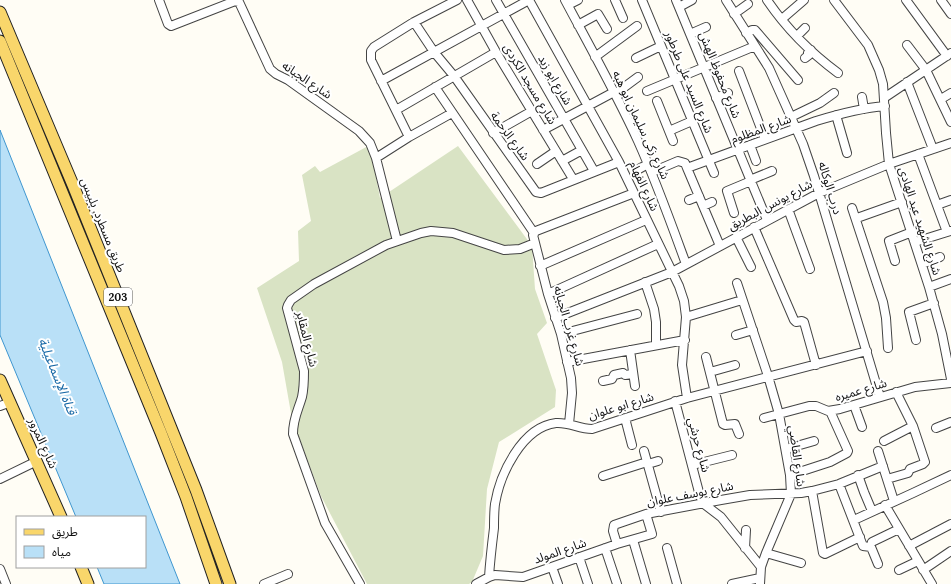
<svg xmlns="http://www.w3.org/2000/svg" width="951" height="584" viewBox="0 0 951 584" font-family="Lora,'Noto Sans Arabic',serif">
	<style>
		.cemetery { fill: #d9e3c4 }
		.water { fill: #b9e0f7; stroke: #3f96cf }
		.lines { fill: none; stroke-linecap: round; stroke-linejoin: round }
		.minor-casing { stroke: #444; stroke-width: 10 }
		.major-casing { stroke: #222; stroke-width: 13 }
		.minor { stroke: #fff; stroke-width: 8 }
		.major { stroke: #f9d66b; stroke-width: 11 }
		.labels { text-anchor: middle; stroke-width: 4; stroke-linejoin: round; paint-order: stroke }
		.shield { fill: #fff; stroke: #585858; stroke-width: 1 }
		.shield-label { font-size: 11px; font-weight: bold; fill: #111 }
		.street-label { font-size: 12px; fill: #111; stroke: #fff }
		.water-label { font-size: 13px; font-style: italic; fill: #1768a6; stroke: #fff }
	</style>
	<rect width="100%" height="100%" fill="#fffdf5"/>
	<path class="cemetery" d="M370,145l10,53 78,-52 74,100 3,43 12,34 -10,11 19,56 -1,17 -56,35 -12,47 -4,67 -11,26 -3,2h-102l-46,-88 -29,-77 -10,-57 -25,-74 42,-27 -1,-30 13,-10 -9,-46 13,-9 5,6z"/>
	<path class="water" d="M0,130l180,454h-76l-7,-17h48v-50h-69l-76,-182z"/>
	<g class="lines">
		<g class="minor-casing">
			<path id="minor" d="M159,0l9,24 3,2 64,-25 4,1 31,67 6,5 12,6 71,51 11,12 6,15 21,83
				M467,0l29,52 77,127
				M496,0l98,171
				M529,0l90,162 60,124 5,15 2,16 -4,48 5,33
				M565,0c25,47 51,93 73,141 18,40 33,82 48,123
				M615,0l8,18
				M642,0l72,173
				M676,0l91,220
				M726,0l43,68 34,76 11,32 66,221
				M767,0c19,28 44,53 71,73
				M834,0l34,45 11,25 4,14 3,49 3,31 40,123 13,47 9,45
				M906,0l41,56
				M941,0l10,14
				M568,5l10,-5
				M679,7l13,-7
				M734,14l14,-10
				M782,19l22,-19
				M414,22l20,30 20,24 82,116 5,1 78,-31
				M578,25l20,-11 9,15
				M746,33l6,-3h3l43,50
				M690,34l16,-7
				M797,36l8,-8
				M907,45l19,25 25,52
				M595,57l42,-31
				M636,58l25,-12
				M805,58l4,-3 -1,-2 3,-3
				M739,71l26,68
				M381,81l148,-81
				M907,82l26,67
				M435,87l99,146
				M647,91l108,-45
				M615,94l23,-17
				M862,97l2,12
				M716,98l12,-5
				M884,98l67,-45
				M941,99l10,-6
				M657,101l16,40
				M396,110l100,-58
				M836,115l11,38
				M791,117l29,-14 14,-10
				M543,130l71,-38
				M669,131l23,-10
				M493,133l39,-22
				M409,137l-38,-77v-9l3,-4 40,-25 43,-22
				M750,145l6,16
				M918,154l29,78
				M376,158l33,-21 43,-24
				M562,161l20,-11
				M537,164l19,-13
				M687,168l33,78
				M637,170l11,-6
				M652,172l26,-11 7,2 2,5 129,-47c23,-7 45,-13 69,-15
				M750,180l22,-9
				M689,200l10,-4
				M937,205l14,-5
				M703,206l9,-4
				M852,208l31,94 3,16 2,30
				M788,209l22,60
				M734,213l-7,-22 24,-10
				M857,218l45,-16
				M754,227l40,93 2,2 6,-1 2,1 12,43
				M736,237l15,30
				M915,242l35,-11
				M895,261l-6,-20 23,-9
				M922,264l18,-7
				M540,266l106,-46
				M645,282l9,27 2,13v23
				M737,283l31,93 11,38 11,61 1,19 -25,59 -5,14 -1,17
				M929,287l22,-8
				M548,294l110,-50
				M686,317l56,-17
				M555,318l117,-46 147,-79 70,-29 62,-21
				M561,334l76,-20
				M736,335l17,-5
				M916,340l-7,-28 25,-9
				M630,350l5,36
				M706,357l17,67 2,1 10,-1 4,10
				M567,362l118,-22
				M710,372l25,-7
				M603,381l9,-2 2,-4 9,-2 2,2 8,-1
				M675,401l25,95 4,8 17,13 40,50
				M854,405l8,22
				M0,406l11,-4
				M625,418l7,27
				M764,418l45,-12h7l12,5 12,-2 75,-22 36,-4
				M569,424l3,-31 -1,-15 -10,-44 -13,-40 -15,-59 3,-4 98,-38
				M936,428l15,-6
				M884,441l29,-15
				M786,449l28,-8
				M644,451l17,61
				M878,451l16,50
				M648,464l10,-3
				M692,465l40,-10
				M790,475l40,-13 17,-9 1,-2 -18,-40
				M858,475l6,17 8,19
				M603,476l44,-14
				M0,479l37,-18
				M887,479l21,-6 2,-4 13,-5 2,-2 -12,-36 -17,-34
				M839,484l24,62 8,1 7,17
				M812,491l11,62 2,1 35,-17
				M885,505l47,79
				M854,520l59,-27 38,-18
				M633,540l13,44
				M872,542l27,-13
				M617,544l-4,-13 1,-6 32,-11 75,-14 29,-5 51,-2 11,-2 27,-7 44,-18
				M909,546l42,-22
				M605,548l12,36
				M667,548l10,36
				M745,548l1,-18
				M766,553l35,10
				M579,557l9,27
				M552,567l6,17
				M0,569l6,15
				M899,570l19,-9
				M923,570l28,-19
				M489,577c1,-16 3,-33 5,-49 0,-8 0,-16 1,-24 5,-30 27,-77 61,-81 13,-1 23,6 36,6l95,-31 180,-47
				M264,584l24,-10
				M360,584l-35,-61 -32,-89c0,-16 5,-23 9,-37 2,-9 2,-18 2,-26l-17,-63 1,-3 3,-5 23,-16 72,-39 35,-12 10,-2 22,2 51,17 16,-1 15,-6
				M476,584l13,-7 6,-2 28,2 94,-33 35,-10 -6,-20
				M732,584l28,-6"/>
		</g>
		<g class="major-casing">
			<path id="major" d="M0,12l73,173 98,243 25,62 34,94
				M0,41l161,392 25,64 30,87
				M0,380l61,137
				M81,567l7,17"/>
		</g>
		<use href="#minor" class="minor"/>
		<use href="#major" class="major"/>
	</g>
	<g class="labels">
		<rect class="shield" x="104" y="288" width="28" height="18" rx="3"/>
		<g class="shield-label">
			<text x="118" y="301">203</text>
		</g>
		<g class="street-label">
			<text transform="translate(720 75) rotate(68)" y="4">شارع محفوظ الهش</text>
			<text transform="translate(307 80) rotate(34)" y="4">شارع الجبانه</text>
			<text transform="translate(555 80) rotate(60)" y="4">شارع ابو زيد</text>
			<text transform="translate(689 82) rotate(68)" y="4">شارع السيد على طرطور</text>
			<text transform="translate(530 84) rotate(59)" y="4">شارع مسجد الكردى</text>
			<text transform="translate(641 125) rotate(65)" y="4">شارع زكى سليمان ابو هبه</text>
			<text transform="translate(761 129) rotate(-20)" y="4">شارع المظلوم</text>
			<text transform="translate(510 136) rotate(54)" y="4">شارع الرحمة</text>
			<text transform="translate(644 186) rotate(65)" y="4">شارع الفهام</text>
			<text transform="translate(830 188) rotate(73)" y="4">درب الوكاله</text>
			<text transform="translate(770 205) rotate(-28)" y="4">شارع يونس البطريق</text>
			<text transform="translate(920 221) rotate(72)" y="4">شارع الشهيد عبد الهادى</text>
			<text transform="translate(103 225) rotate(68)" y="4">طريق مسطرد, بلبيس</text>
			<text transform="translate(569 326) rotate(74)" y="4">شارع غرب الجبانه</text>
			<text transform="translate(307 339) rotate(76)" y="4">شارع المقابر</text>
			<text transform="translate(861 390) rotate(-16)" y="4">شارع عميره</text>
			<text transform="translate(621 406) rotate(-17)" y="4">شارع ابو علوان</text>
			<text transform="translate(43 443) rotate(66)" y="4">شارع المرور</text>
			<text transform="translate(699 445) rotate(75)" y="4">شارع حرشي</text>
			<text transform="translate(797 456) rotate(82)" y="4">شارع القاضي</text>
			<text transform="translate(690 494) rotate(-11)" y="4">شارع يوسف علوان</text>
			<text transform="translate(560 551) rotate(-19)" y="4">شارع المولد</text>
		</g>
		<g class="water-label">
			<text transform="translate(58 376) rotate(68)" y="5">قناة الإسماعيلية</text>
		</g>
	</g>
	<rect x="16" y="516" width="130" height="52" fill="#ffffff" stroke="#a0a0a0"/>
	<rect x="24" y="529" width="20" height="6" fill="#f9d66b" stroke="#a0a0a0"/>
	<text x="52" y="536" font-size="12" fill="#111111">طريق</text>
	<rect x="24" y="546" width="20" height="12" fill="#b9e0f7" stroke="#a0a0a0"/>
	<text x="52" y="556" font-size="12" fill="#111111">مياه</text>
</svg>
